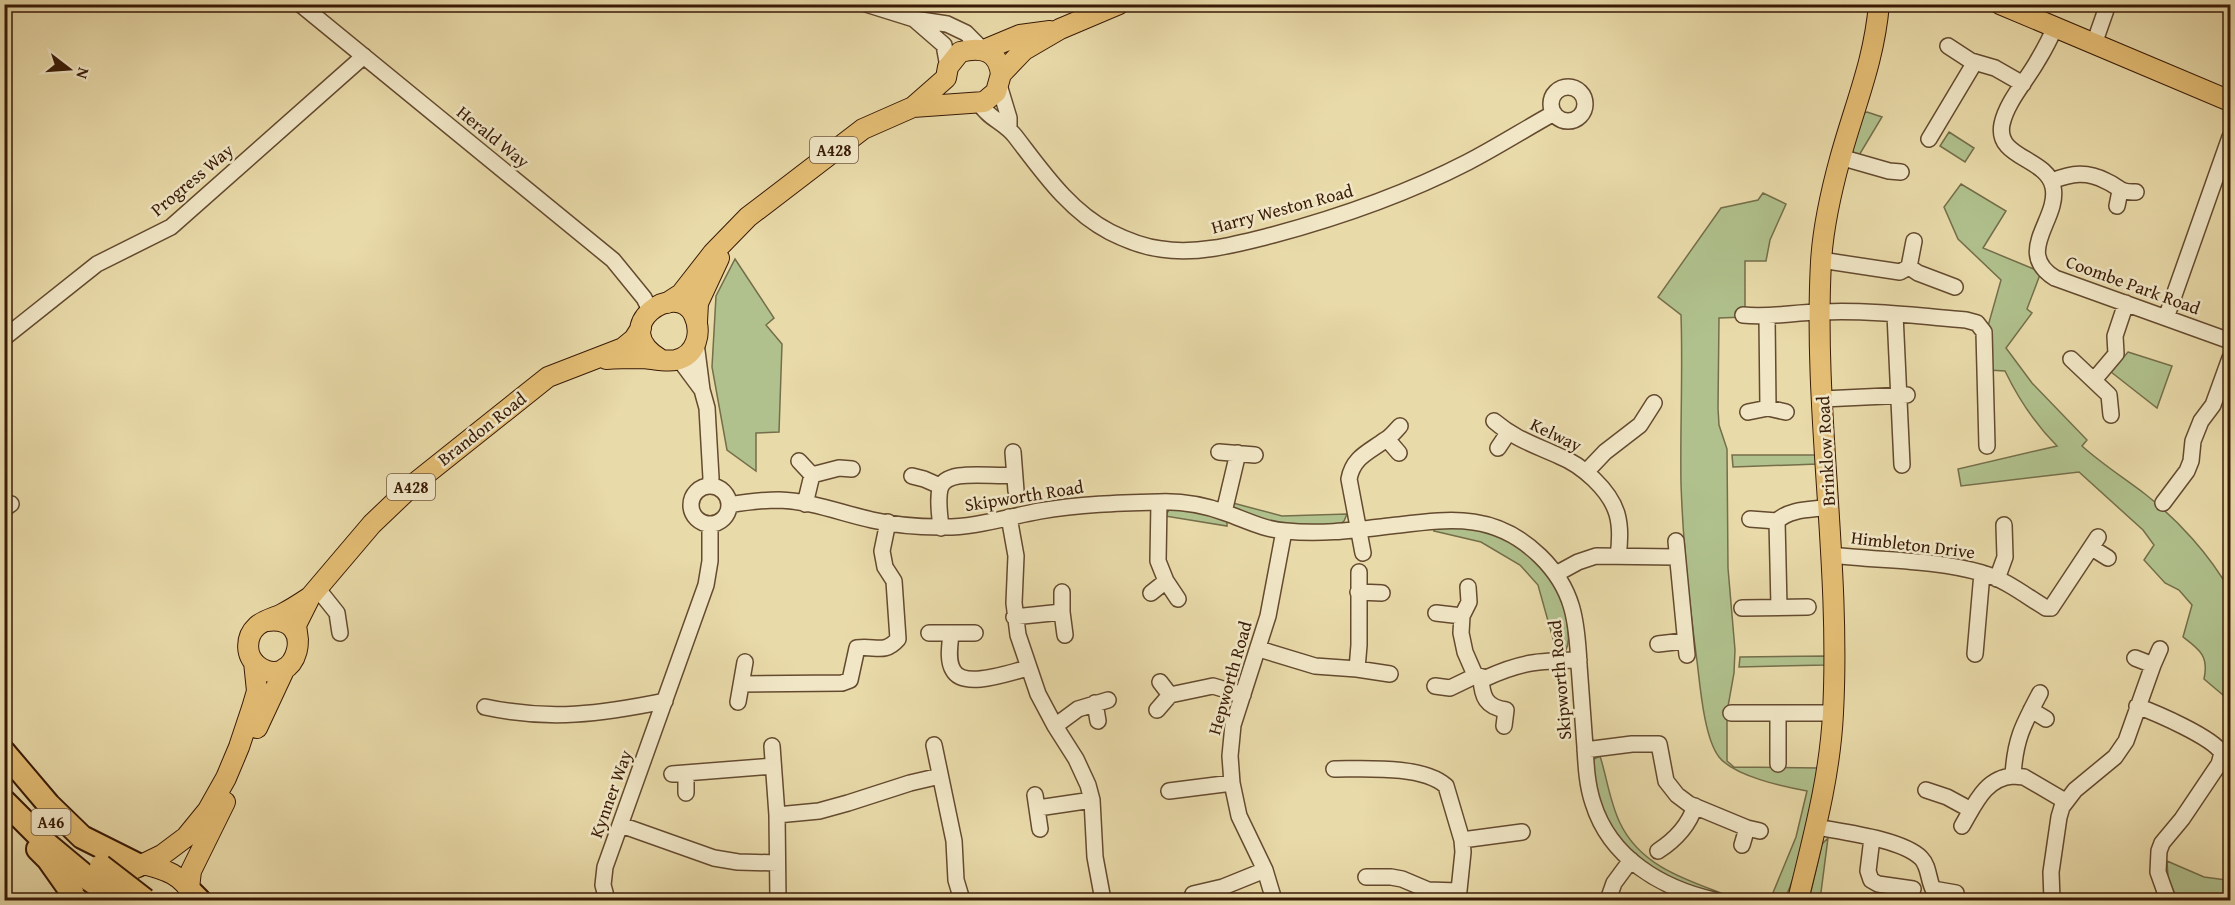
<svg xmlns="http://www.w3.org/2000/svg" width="2235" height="905" viewBox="0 0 2235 905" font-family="'Gentium Book Plus',serif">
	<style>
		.green { fill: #b0c18d; stroke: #746e4a; stroke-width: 1.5 }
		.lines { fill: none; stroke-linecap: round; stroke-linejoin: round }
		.minor-casing { stroke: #644a2f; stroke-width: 18 }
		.major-casing { stroke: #381a06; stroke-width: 22 }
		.highway-casing { stroke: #381a06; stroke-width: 26 }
		.minor { stroke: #f1e7c7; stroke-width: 15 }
		.major { stroke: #e4bd74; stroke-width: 20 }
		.highway { stroke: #e4bd74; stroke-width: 22 }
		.highway-bridge-casing { stroke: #381a06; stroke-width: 26; stroke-linecap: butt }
		.highway-bridge { stroke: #e4bd74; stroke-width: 22 }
		.labels { text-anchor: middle; stroke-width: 5; stroke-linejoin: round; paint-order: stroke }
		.shield { fill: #f1e7c7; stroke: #705840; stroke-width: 1.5 }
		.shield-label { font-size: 16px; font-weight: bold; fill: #381a06 }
		.street-label { font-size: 18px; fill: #381a06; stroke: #f1e7c7 }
	</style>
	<rect width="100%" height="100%" fill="#e9daa9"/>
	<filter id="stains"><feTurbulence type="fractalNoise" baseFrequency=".00333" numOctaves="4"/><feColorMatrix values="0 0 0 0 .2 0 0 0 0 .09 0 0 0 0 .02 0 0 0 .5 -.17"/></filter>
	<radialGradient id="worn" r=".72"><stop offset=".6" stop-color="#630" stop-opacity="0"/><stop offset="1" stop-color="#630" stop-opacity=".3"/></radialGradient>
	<path class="green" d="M1867,112l15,5 -24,40 -7,-4 13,-40z
		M1949,132l25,16 -9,14 -25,-16z
		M1961,184l45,27 -23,37 58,24 -14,37 5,4 -26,35 26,35 55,57 -5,6c20,18 42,32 63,48 33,26 65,61 85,97v110l-26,-22c5,-23 -4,-29 -21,-42l9,-32 -13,-15 -14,-7 -21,-23 10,-15 -11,-15 -64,-58 -118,14 -3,-17 99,-23c-23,-23 -38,-46 -52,-75l-17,-1v-44l13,-46 -43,-41 -14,-32z
		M1763,193l23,11 -16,36 -4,21h-21v56l-26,1 -1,90 1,17 8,24 1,119 7,82 -1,23 -7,39v49l7,6 85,1c-3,22 -24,120 -36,132h-13l26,-63 11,-46c-23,-4 -73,-15 -88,-34 -15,-19 -19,-72 -22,-96 -8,-59 -14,-118 -16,-177 -1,-56 2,-112 0,-169l-23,-18 63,-89 37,-8z
		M735,259l39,59 -8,7 16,19 -3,88 -23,1v38l-29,-21 -15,-83 4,-71z
		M2128,352l44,14 -15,42 -46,-36z
		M1732,455h86v9l-85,3z
		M1233,503l49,13 65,-2 -3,7 -7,5 -31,2 -42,-7 -31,-13z
		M1181,509l30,6 16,6v5l-62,-10 4,-6z
		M1463,527c9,2 19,3 27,6 39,13 72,50 77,90 1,9 3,18 -1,27l-9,3 -19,-68 -18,-20 -39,-23 -47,-11 2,-3z
		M1826,656v9l-87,2 1,-10z
		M1600,756c7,22 10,47 20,67 21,44 67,57 109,73l-58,-15 -23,-13 -33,-30 -13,-24 -12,-50 4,-5z
		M1828,838l-8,62h-11l13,-56z
		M2167,861l37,16 22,3 4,-7v27h-53l-9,-23z"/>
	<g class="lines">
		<g class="minor-casing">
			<path id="minor" d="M300,4l313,256 31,38 6,12
				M866,4l48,15 33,5 19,9 16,16
				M914,19l30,26 4,22
				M2055,27c-5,12 -11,23 -17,33 -11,20 -31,41 -36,64 -7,35 45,33 51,63 7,32 -40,65 2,91l175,63
				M2094,44l14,-40
				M1948,46l23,15 24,7 28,16
				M999,85l10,33v10
				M1551 104a17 17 0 1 1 34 0a17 17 0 1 1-34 0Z
				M979,103c10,16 25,19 36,33 27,35 54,75 95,96 16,8 33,15 51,17 37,6 76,-5 112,-14 67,-18 133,-41 195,-73 29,-15 57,-33 86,-49
				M1929,139l46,-77
				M1840,157l49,14 12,1
				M2052,181c20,-8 35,-10 54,0 14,6 13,12 30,11
				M2117,206l3,-15
				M1821,260l79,12 9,-5 5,-26
				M1909,267l9,6 37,14
				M1895,314l7,151
				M1743,315c28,3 51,-3 79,-3 48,-2 96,4 144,8l11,3 7,9 3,114
				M1767,317l1,91
				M2166,318l64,-181
				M4,338l93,-74 74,-37 193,-171
				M696,343l6,47 5,18 4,70 -1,7
				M679,359l23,31
				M2071,359l38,36 2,20
				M2094,380l22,-26 -1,-18 11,-33
				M1823,399l84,-4
				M1748,412l20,-4 18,4
				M1494,421c21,18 41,24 65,35 23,9 51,34 58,58 4,14 3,28 1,42
				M1387,439l12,14
				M1498,448l10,-15
				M1013,452l3,39
				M1219,452l36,3
				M799,461l13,14
				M1586,472l19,-20 35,-27 14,-22
				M812,475l27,-7 13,1
				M912,476l12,3 16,7
				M691 505a19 19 0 1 1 38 0a19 19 0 1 1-38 0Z
				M1159,502l-1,59 8,20 12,18
				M2163,503l24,-32 4,-10 2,-20 8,-20 12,-16 17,-47
				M805,504l7,-29
				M729,505c17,-3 34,-5 50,-5 32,1 62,13 93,20 22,5 46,7 68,7 34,1 67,-10 100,-16 39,-7 79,-8 119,-9 24,-1 45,3 67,11 20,7 39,17 60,18 38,4 76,-2 113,-6 55,-7 98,-11 141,31 34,33 37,66 39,109 2,28 4,55 6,82 1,19 2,38 8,56 17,55 68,85 121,97
				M4,509l7,-5
				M1224,512l14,-59
				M1009,517l7,39 -2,47 4,32 20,59 17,32 21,33 12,26 4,15 3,57 8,43
				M1750,519l27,2c14,-13 35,-11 53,-14
				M1777,521l2,86
				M941,528c-1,-12 -4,-27 -1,-39 5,-22 55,-11 74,-14
				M1676,541l11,114
				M2092,548l16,10
				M1363,553l-14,-74c4,-22 20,-27 36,-39 6,-3 10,-9 15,-14
				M1831,555c50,6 103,4 151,18 23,6 44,23 64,35h5l47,-71
				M1556,574l22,-12 18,-6 80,1
				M1997,579l8,-22 -1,-32
				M1468,587l1,15 -7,14 -1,17 4,19 10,23 11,3c37,-17 54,-17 93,-18
				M317,588l20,25 3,20
				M1062,592v20l3,23
				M1358,592l24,1
				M1151,593l15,-12
				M1742,608l66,-1
				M1436,613l26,3
				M1014,617l48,-5
				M929,633h46
				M951,633c-1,12 -4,27 2,37 10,20 58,2 75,-2
				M1658,644l26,-3
				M1259,649l56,17 42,3 33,5
				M1975,654l7,-81
				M2153,665l7,-16
				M1357,669l2,-24v-73
				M1481,678c1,19 5,29 25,32l-2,16
				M742,684l100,-1 8,-3 7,-32c18,-3 27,7 41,-9l-4,-58 -9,-14 -3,-16 6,-29
				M1435,686l15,2 27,-13
				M1170,695l43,-9 30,9
				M738,702l7,-40
				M1095,703l3,18
				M2137,706c19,7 75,31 85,47l-3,11 -37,55 -20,24 -3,8 -1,21 10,28
				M485,707c65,14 116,7 180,-6
				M1157,710l13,-15 -10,-13
				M2031,710l15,9
				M1731,713h102
				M1778,714v50
				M1055,726l23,-17 30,-9
				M934,745l20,96 2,39 6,20
				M772,746l5,69 1,85
				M1585,750l47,-6h27l7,37 11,14 12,9 58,24 13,3
				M1334,769c30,0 89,-4 112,17l16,54 1,12 -5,48
				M672,774l101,-8
				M686,774v19
				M2013,776l11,1 41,24
				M1926,790l21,7 24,13
				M1169,791l63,-8
				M1035,795l5,34
				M1038,808l54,-8
				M777,815l42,-4 29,-8 62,-20 30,-7
				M621,825l93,33 24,4 39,1
				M1962,826c13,-22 23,-48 51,-50 2,-37 10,-51 27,-83
				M1816,827c26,5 86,12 105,31 8,8 7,21 12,31l23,4
				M1872,838l-4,33 3,9 7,4 35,5
				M1462,840l60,-8
				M1742,845l5,-17
				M1658,851c17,-11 31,-26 37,-45
				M1366,877h25l11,2 26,11 30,1
				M1193,894l30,-7 42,-17
				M607,900l-4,-15 2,-18 101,-282 4,-24v-36
				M1274,900l-9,-30 -26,-54 -7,-33 -2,-27 3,-31 35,-109 16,-85
				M1608,900l6,-17 17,-23
				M2052,900l-1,-28 8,-55 3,-10 13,-17 40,-33 11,-16 27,-76 -18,-7"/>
		</g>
		<g class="major-casing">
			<path id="major" d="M2000,4l230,97
				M984,50l36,-15 30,-4
				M913,107l33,-29 2,-11 12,-15c22,-6 38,-1 41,22
				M667,303l14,-9 32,-41 35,-36 115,-88 50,-22 71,-5 12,-10 5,-18 23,-24 36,-21 59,-25
				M697,322l1,-19 21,-45
				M606,359c13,-1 25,-1 38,-1 10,1 22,4 32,2 21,-5 26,-28 18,-45 -17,-37 -88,12 -34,44
				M267,621c53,-7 29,73 -9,45 -13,-10 -13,-29 -1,-40 7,-6 17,-8 25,-12 10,-5 19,-11 28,-17
				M298,640l-2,-15 14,-28 62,-73 43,-41 133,-106 75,-29 11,-9 7,-11
				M257,728l28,-60
				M143,864c21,5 41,11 50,33
				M125,873l37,-18 24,-18 22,-27 18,-32 13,-31 13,-39 5,-17 -3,-29
				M189,888l2,-17 34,-69
				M1798,900c15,-62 32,-123 35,-187 8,-151 -20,-302 -12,-451 2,-35 10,-70 19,-103 15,-55 34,-97 39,-155"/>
		</g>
		<g class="highway-casing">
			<path id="highway" d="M4,752l45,53 33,32 56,28
				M4,801l44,44 42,35
				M38,849l10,10 29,41
				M192,893l7,7"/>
		</g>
		<use href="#minor" class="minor"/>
		<use href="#major" class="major"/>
		<use href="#highway" class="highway"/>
		<g class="highway-bridge-casing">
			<path id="highway-bridge" d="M101,866l44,34
				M90,880l28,20"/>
		</g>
		<use href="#highway-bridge" class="highway-bridge"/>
	</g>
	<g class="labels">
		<g class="shield">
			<rect x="810" y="137" width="48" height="26" rx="4.5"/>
			<rect x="387" y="474" width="48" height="26" rx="4.5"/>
			<rect x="31.5" y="809" width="39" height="26" rx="4.5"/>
		</g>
		<g class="shield-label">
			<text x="834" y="156">A428</text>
			<text x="411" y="493">A428</text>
			<text x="51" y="828">A46</text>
		</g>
		<g class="street-label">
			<text transform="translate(493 137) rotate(39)" y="6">Herald Way</text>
			<text transform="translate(192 180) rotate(-40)" y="6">Progress Way</text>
			<text transform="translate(1282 209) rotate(-15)" y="6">Harry Weston Road</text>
			<text transform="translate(2133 285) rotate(20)" y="6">Coombe Park Road</text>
			<text transform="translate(482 429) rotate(-38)" y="6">Brandon Road</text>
			<text transform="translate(1556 435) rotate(26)" y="6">Kelway</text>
			<text transform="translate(1826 451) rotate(-93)" y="6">Brinklow Road</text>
			<text transform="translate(1024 496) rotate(-9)" y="6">Skipworth Road</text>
			<text transform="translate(1913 545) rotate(7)" y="6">Himbleton Drive</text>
			<text transform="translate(1230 678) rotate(-74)" y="6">Hepworth Road</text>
			<text transform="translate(1560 680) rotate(-95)" y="6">Skipworth Road</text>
			<text transform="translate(611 794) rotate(-70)" y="6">Kynner Way</text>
		</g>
	</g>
	<rect width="2235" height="905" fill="none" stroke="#e9daa9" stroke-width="24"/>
	<rect x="6" y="6" width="2223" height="893" fill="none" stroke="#381a06" stroke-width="3"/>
	<rect x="12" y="12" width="2211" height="881" fill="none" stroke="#381a06" stroke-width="1.5"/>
	<g transform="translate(69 69) rotate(107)" stroke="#f1e7c7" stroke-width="4.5" paint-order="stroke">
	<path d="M0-4.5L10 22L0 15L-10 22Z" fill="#381a06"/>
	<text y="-9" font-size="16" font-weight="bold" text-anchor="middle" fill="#381a06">N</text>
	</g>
	<rect width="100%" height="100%" filter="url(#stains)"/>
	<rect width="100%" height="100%" fill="url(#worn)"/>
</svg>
